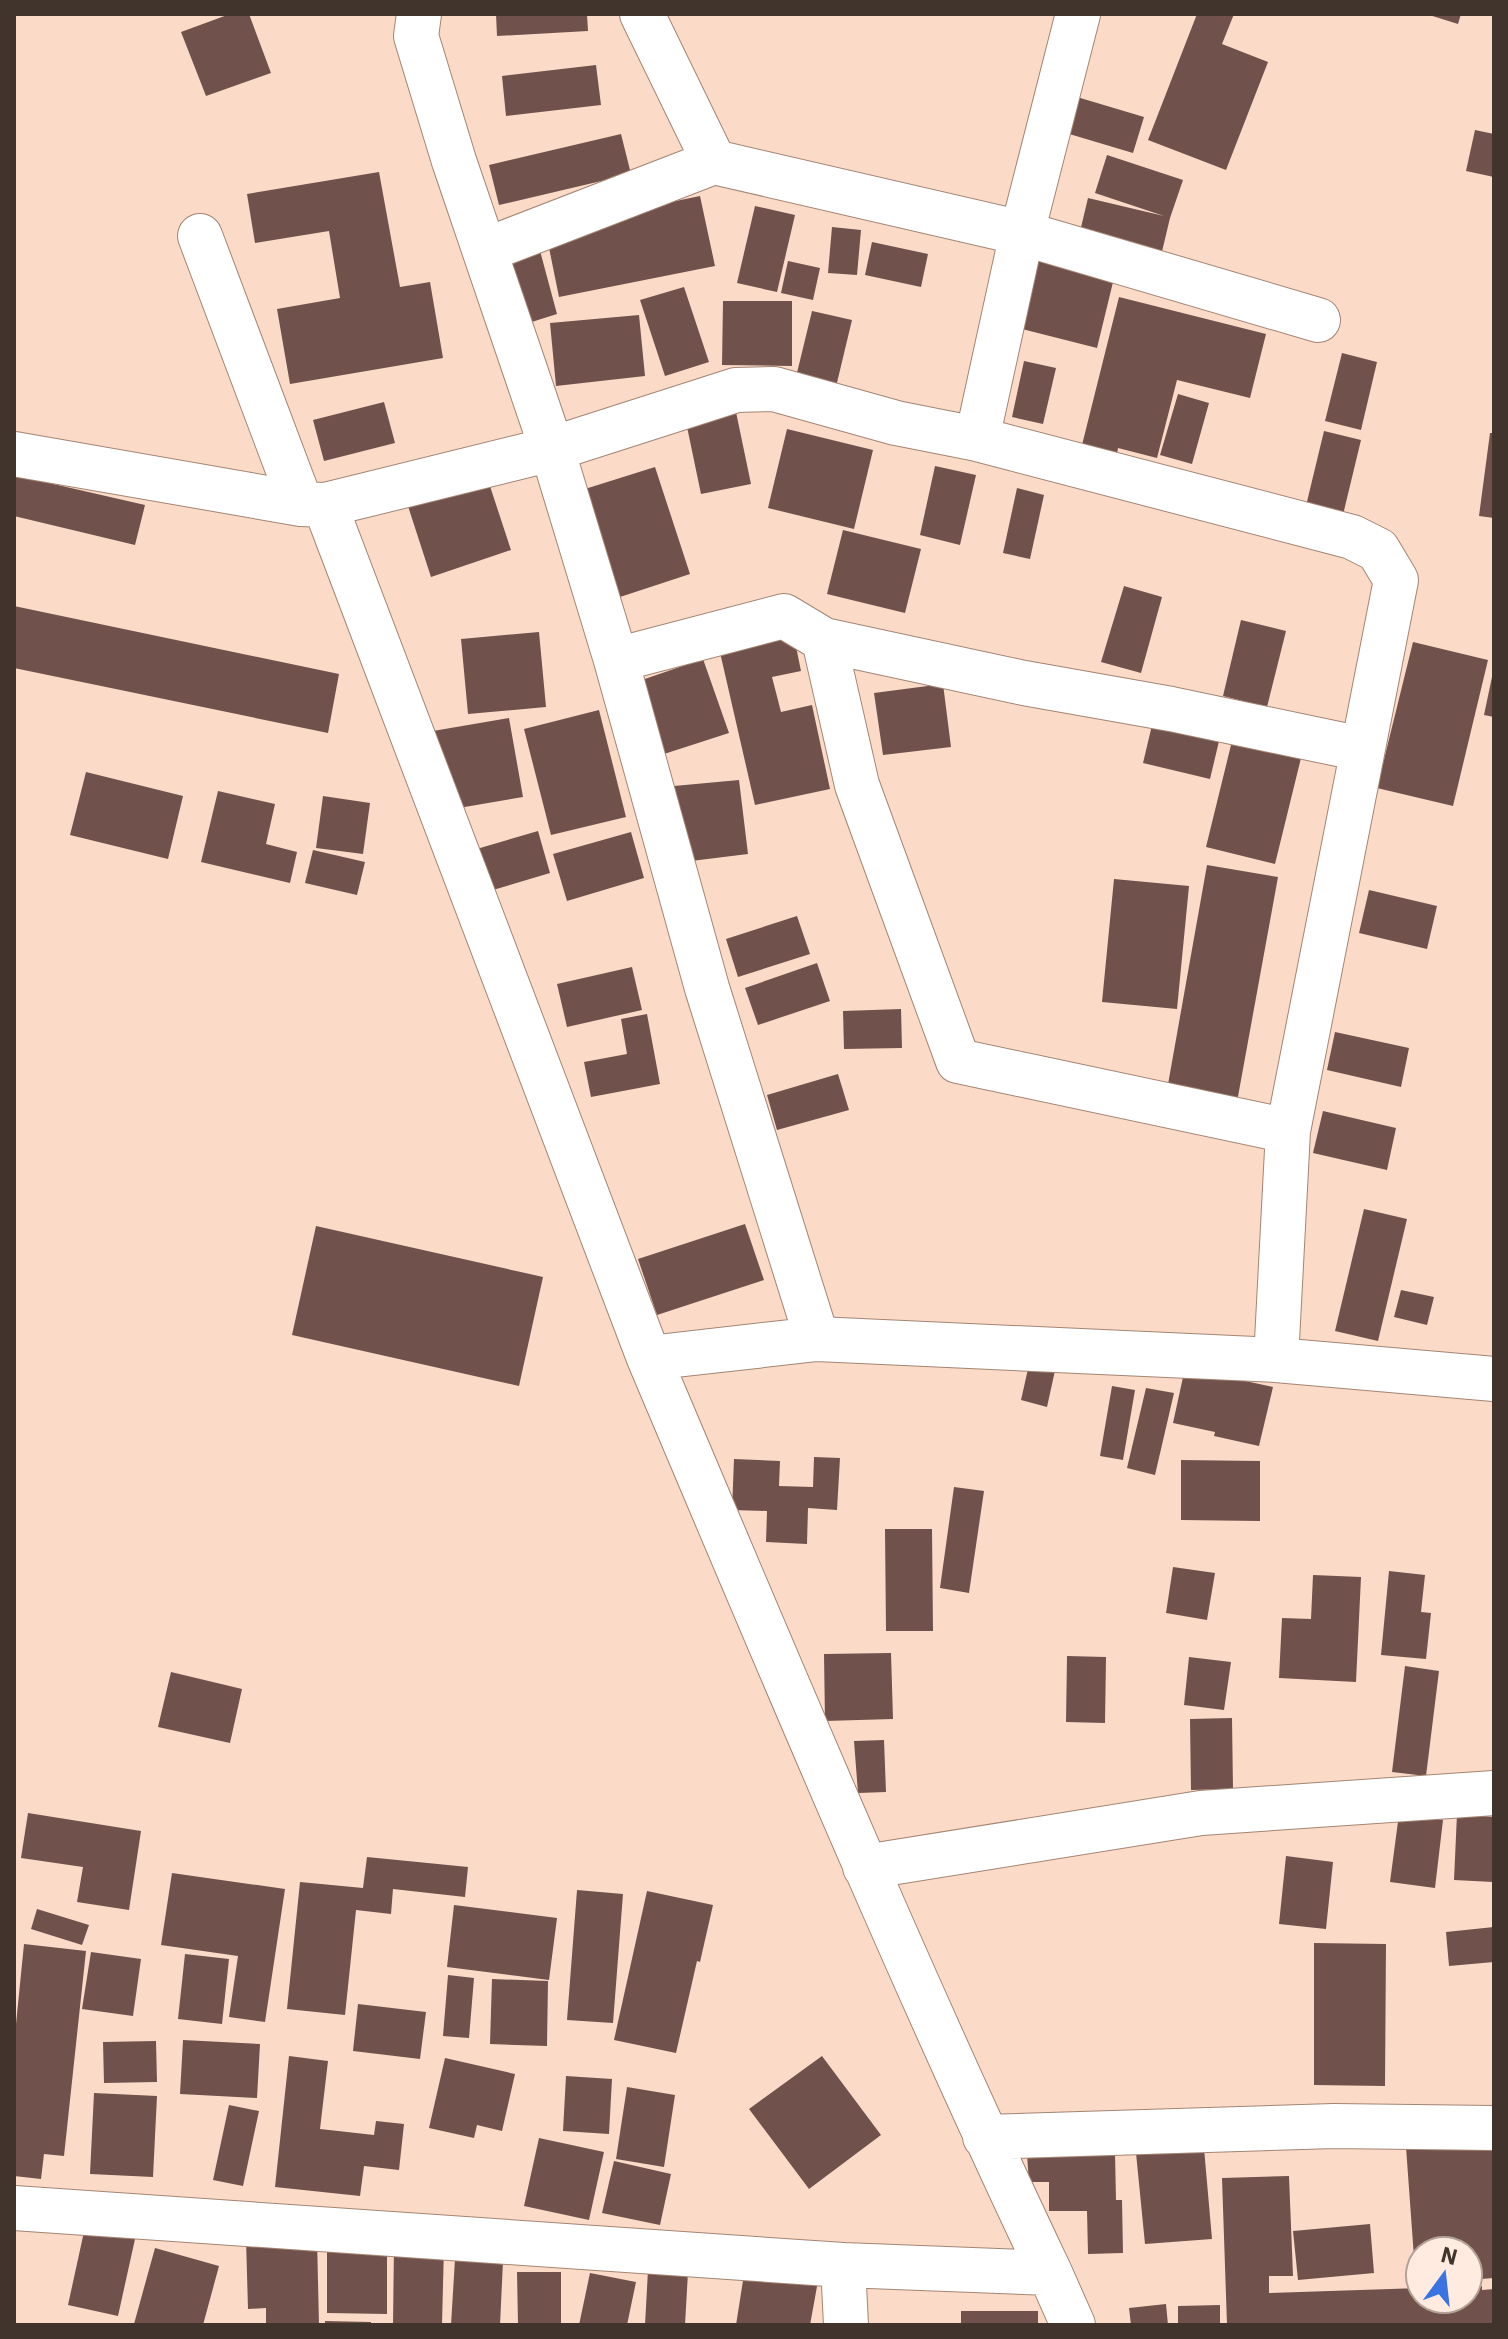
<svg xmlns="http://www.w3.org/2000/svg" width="1508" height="2339" viewBox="0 0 1508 2339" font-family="'IBM Plex Sans',sans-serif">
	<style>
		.building { fill: #71514c }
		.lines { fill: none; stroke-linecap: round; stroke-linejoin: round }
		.minor-casing { stroke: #a38574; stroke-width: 46 }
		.minor { stroke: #fff; stroke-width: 44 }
	</style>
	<rect width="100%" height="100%" fill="#fbdbc8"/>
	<path class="building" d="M230,14h19l22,59 -65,23 -25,-64z
		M496,14h91l1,17 -91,5z
		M1197,14h37l-12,30 46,18 -42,108 -78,-30z
		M1426,14h35l-3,10z
		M596,65l5,40 -95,11 -4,-40z
		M1077,97l67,20 -11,36 -67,-20z
		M1475,130l19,4v43l-28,-6z
		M621,134l10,40 -132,31 -10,-40z
		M1107,155l76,25 -13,38 -10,42 -82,-20 10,-42 76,18 -69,-23z
		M379,172l21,115 30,-5 13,76 -153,26 -13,-75 63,-11 -11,-67 -74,12 -8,-49z
		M700,196l15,70 -156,31 -14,-69z
		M755,206l40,9 -18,77 -40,-9z
		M832,227l29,3 -4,45 -29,-2z
		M872,242l56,12 -7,33 -56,-12z
		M539,247l18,67 -38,12 -19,-69z
		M1039,260l75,18 -17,70 -75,-19z
		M788,261l32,7 -7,32 -32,-7z
		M684,287l25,75 -44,14 -25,-76z
		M1119,297l147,37 -16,64 -73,-18 -20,78 -39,-10 -1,6 -35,-9z
		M723,301h69v65l-70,-1z
		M812,311l40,9 -17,71 -40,-10z
		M639,315l6,61 -89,10 -6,-63z
		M1342,353l35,9 -16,68 -36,-9z
		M1024,361l32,7 -13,56 -31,-7z
		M1178,394l31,9 -17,61 -32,-9z
		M384,402l11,41 -71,18 -11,-41z
		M736,412l15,72 -50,10 -15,-72z
		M787,429l86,21 -19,79 -86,-21z
		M1324,431l37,9 -19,79 -37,-9z
		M1490,433h4v85l-15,-2z
		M935,466l41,9 -16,70 -40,-10z
		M655,467l35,107 -70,23 -35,-108z
		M486,474l25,76 -80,27 -25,-77z
		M14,475l131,30 -10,40 -121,-29z
		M1017,488l27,7 -14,64 -27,-6z
		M843,530l78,19 -16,64 -78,-19z
		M1124,586l38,11 -21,76 -40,-11z
		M14,606l325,68 -11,59 -314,-65z
		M1241,620l45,11 -19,76 -44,-11z
		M539,632l7,75 -78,7 -7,-75z
		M793,632l8,39 -29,6 9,35 31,-7 18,84 -75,16 -36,-157z
		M1413,642l75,18 -35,146 -76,-18z
		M703,659l26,74 -65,21 -25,-73z
		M1493,672h1v45l-10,-2z
		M943,684l8,63 -68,8 -9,-62z
		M599,710l27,107 -75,18 -27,-106z
		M509,718l14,79 -76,13 -14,-79z
		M1153,721l67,16 -10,42 -67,-16z
		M1232,741l69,17 -26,106 -69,-17z
		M86,772l97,24 -15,63 -98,-24z
		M739,780l9,74 -65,8 -9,-76z
		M218,791l57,13 -9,40 31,8 -7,31 -89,-21z
		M323,796l47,7 -7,51 -47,-6z
		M538,831l12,42 -74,22 -13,-42z
		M631,832l13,46 -77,23 -14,-47z
		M313,850l52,12 -8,33 -52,-12z
		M1207,865l71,12 -41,225 -70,-12z
		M1114,879l75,7 -12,123 -75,-7z
		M1369,890l68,16 -10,43 -68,-16z
		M797,916l13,38 -72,23 -12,-38z
		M817,963l13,38 -72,24 -13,-37z
		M632,967l10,43 -75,17 -10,-43z
		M901,1009l1,39 -58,1 -1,-38z
		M647,1014l13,70 -69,13 -7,-35 43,-8 -6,-35z
		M1335,1032l74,16 -8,39 -74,-17z
		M838,1074l11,36 -72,20 -10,-35z
		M1323,1111l73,17 -9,42 -74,-17z
		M1364,1209l43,10 -29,122 -43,-10z
		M745,1224l19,56 -107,35 -19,-56z
		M316,1226l227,51 -24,109 -227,-51z
		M1401,1290l33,7 -7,28 -33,-8z
		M1030,1360l26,6 -9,41 -26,-7z
		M1185,1368l88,19 -14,59 -45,-10 1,-4 -42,-9z
		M1112,1386l23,4 -12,70 -23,-4z
		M1146,1388l28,5 -19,82 -28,-7z
		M814,1457l26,1 -3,52 -29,-2 -1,36 -41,-2 1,-31 -35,-1 2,-51 46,2 -1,25 34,1z
		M1181,1460l79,1v60l-79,-1z
		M954,1487l30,4 -15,102 -29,-5z
		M885,1529h47l1,102h-47z
		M1173,1567l42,6 -8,47 -41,-7z
		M1389,1571l36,4 -4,37 10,1 -5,46 -45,-4z
		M1313,1575l48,2 -5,105 -77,-4 3,-60 29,1z
		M891,1653l2,66 -68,2 -1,-67z
		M1067,1656l39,1 -1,66 -39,-1z
		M1189,1657l42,5 -7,48 -40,-5z
		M1405,1666l34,5 -13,105 -34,-4z
		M171,1672l71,17 -12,54 -72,-16z
		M1232,1718l1,71 -42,1 -1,-71z
		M884,1740l2,52 -28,1 -4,-52z
		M28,1813l113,18 -12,79 -52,-8 6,-35 -62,-9z
		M1399,1814l44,6 -8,68 -45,-6z
		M1457,1814l37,3 -1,65 -39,-2z
		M1286,1856l47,6 -7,67 -47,-5z
		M367,1857l101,10 -3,30 -72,-8 -2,25 -35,-4 -11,105 -58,-6 13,-127 63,6z
		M172,1873l113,16 -20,133 -36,-5 9,-61 -77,-11z
		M577,1890l46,4 -10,129 -46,-3z
		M647,1891l66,14 -13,57 -3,-1 -21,92 -62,-13z
		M454,1905l103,13 -8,62 -102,-13z
		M37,1909l52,16 -7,20 -51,-16z
		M1494,1927v35l-45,4 -3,-34z
		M1314,1943l72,1 -1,142 -71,-1z
		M24,1944l62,7 -22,205 -20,-2 -3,25 -27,-3v-132z
		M91,1952l50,7 -8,57 -51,-7z
		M185,1954l44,5 -7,65 -44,-5z
		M448,1975l26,3 -5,60 -26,-2z
		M492,1979l56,2 -1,65 -57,-2z
		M358,2004l68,8 -6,47 -67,-8z
		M183,2040l77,4 -3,54 -77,-4z
		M156,2041l1,41 -53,1 -1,-41z
		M289,2056l39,5 -8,68 54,6 2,-14 28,3 -5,46 -35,-4 -4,30 -85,-9z
		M822,2056l59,79 -72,54 -60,-80z
		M445,2058l70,16 -13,57 -25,-6 -3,13 -45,-10z
		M566,2076l46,3 -3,55 -46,-3z
		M627,2087l48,8 -11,72 -48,-8z
		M94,2093l63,3 -4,81 -63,-3z
		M229,2105l30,6 -16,75 -30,-6z
		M1203,2137l9,102 -67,5 -10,-101z
		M539,2138l65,14 -15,68 -65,-14z
		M1494,2142v136l-26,2v-29h-48v33l-4,1 -10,-138z
		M1115,2153l1,47h6l1,53 -35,1 -1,-43h-38v-29h-20l-2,-27z
		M614,2161l57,13 -11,51 -58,-12z
		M1289,2176l4,100h-24v17l151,-5v11h48v-12l14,-1v4l12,-1v36h-267l-5,-147z
		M87,2218l50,12 -19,86 -50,-11z
		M1370,2224l4,49 -76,7 -5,-49z
		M317,2238l2,87h-53v-17l-18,1 -2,-70z
		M327,2241l60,1v72l-60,-1z
		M394,2245l50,1 -2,79h-49z
		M155,2248l64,18 -16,59 -69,-1z
		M455,2259l48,2 -3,64h-49z
		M745,2268l73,13 -8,44h-74z
		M648,2270l40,2 -3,53h-40z
		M517,2272h44v53h-43z
		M590,2273l46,9 -9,43h-48z
		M1166,2304l2,21h-37l-2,-17z
		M1220,2305v20h-42v-19z
		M961,2311h77v14h-77z
		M325,2321l46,1v3h-46z"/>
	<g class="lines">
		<g class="minor-casing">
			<path id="minor" d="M419,14l-3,22 38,125 98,288 64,211 91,328 110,351
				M642,14l72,148
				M200,236l101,268
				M486,250l228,-88 308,71 296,87
				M977,439l45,-206 56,-219
				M14,454l287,50 24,1 227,-56 184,-59 38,-1 122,34 81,16 375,98 26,13 18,30 -108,551 -12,229 -459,-21 -168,19 -324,-853
				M824,640l33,145 101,276 330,70
				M616,660l168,-44 40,24 200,43 147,26 191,40
				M649,1358c130,307 258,614 401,915
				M1276,1360l218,19
				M865,1867l336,-54 293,-20
				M985,2137l349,-11 160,2
				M14,2208l829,57 3,60
				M843,2265l207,8 23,52"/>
		</g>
		<use href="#minor" class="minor"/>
	</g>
	<rect width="1508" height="2339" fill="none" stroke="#41342d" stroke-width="32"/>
	<g transform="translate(1444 2275) rotate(15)"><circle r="38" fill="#ffebdf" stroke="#b3a298" stroke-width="2"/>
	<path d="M0-6L14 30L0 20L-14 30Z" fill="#3a74e3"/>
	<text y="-12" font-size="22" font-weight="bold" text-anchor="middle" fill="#41342d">N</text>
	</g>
</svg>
